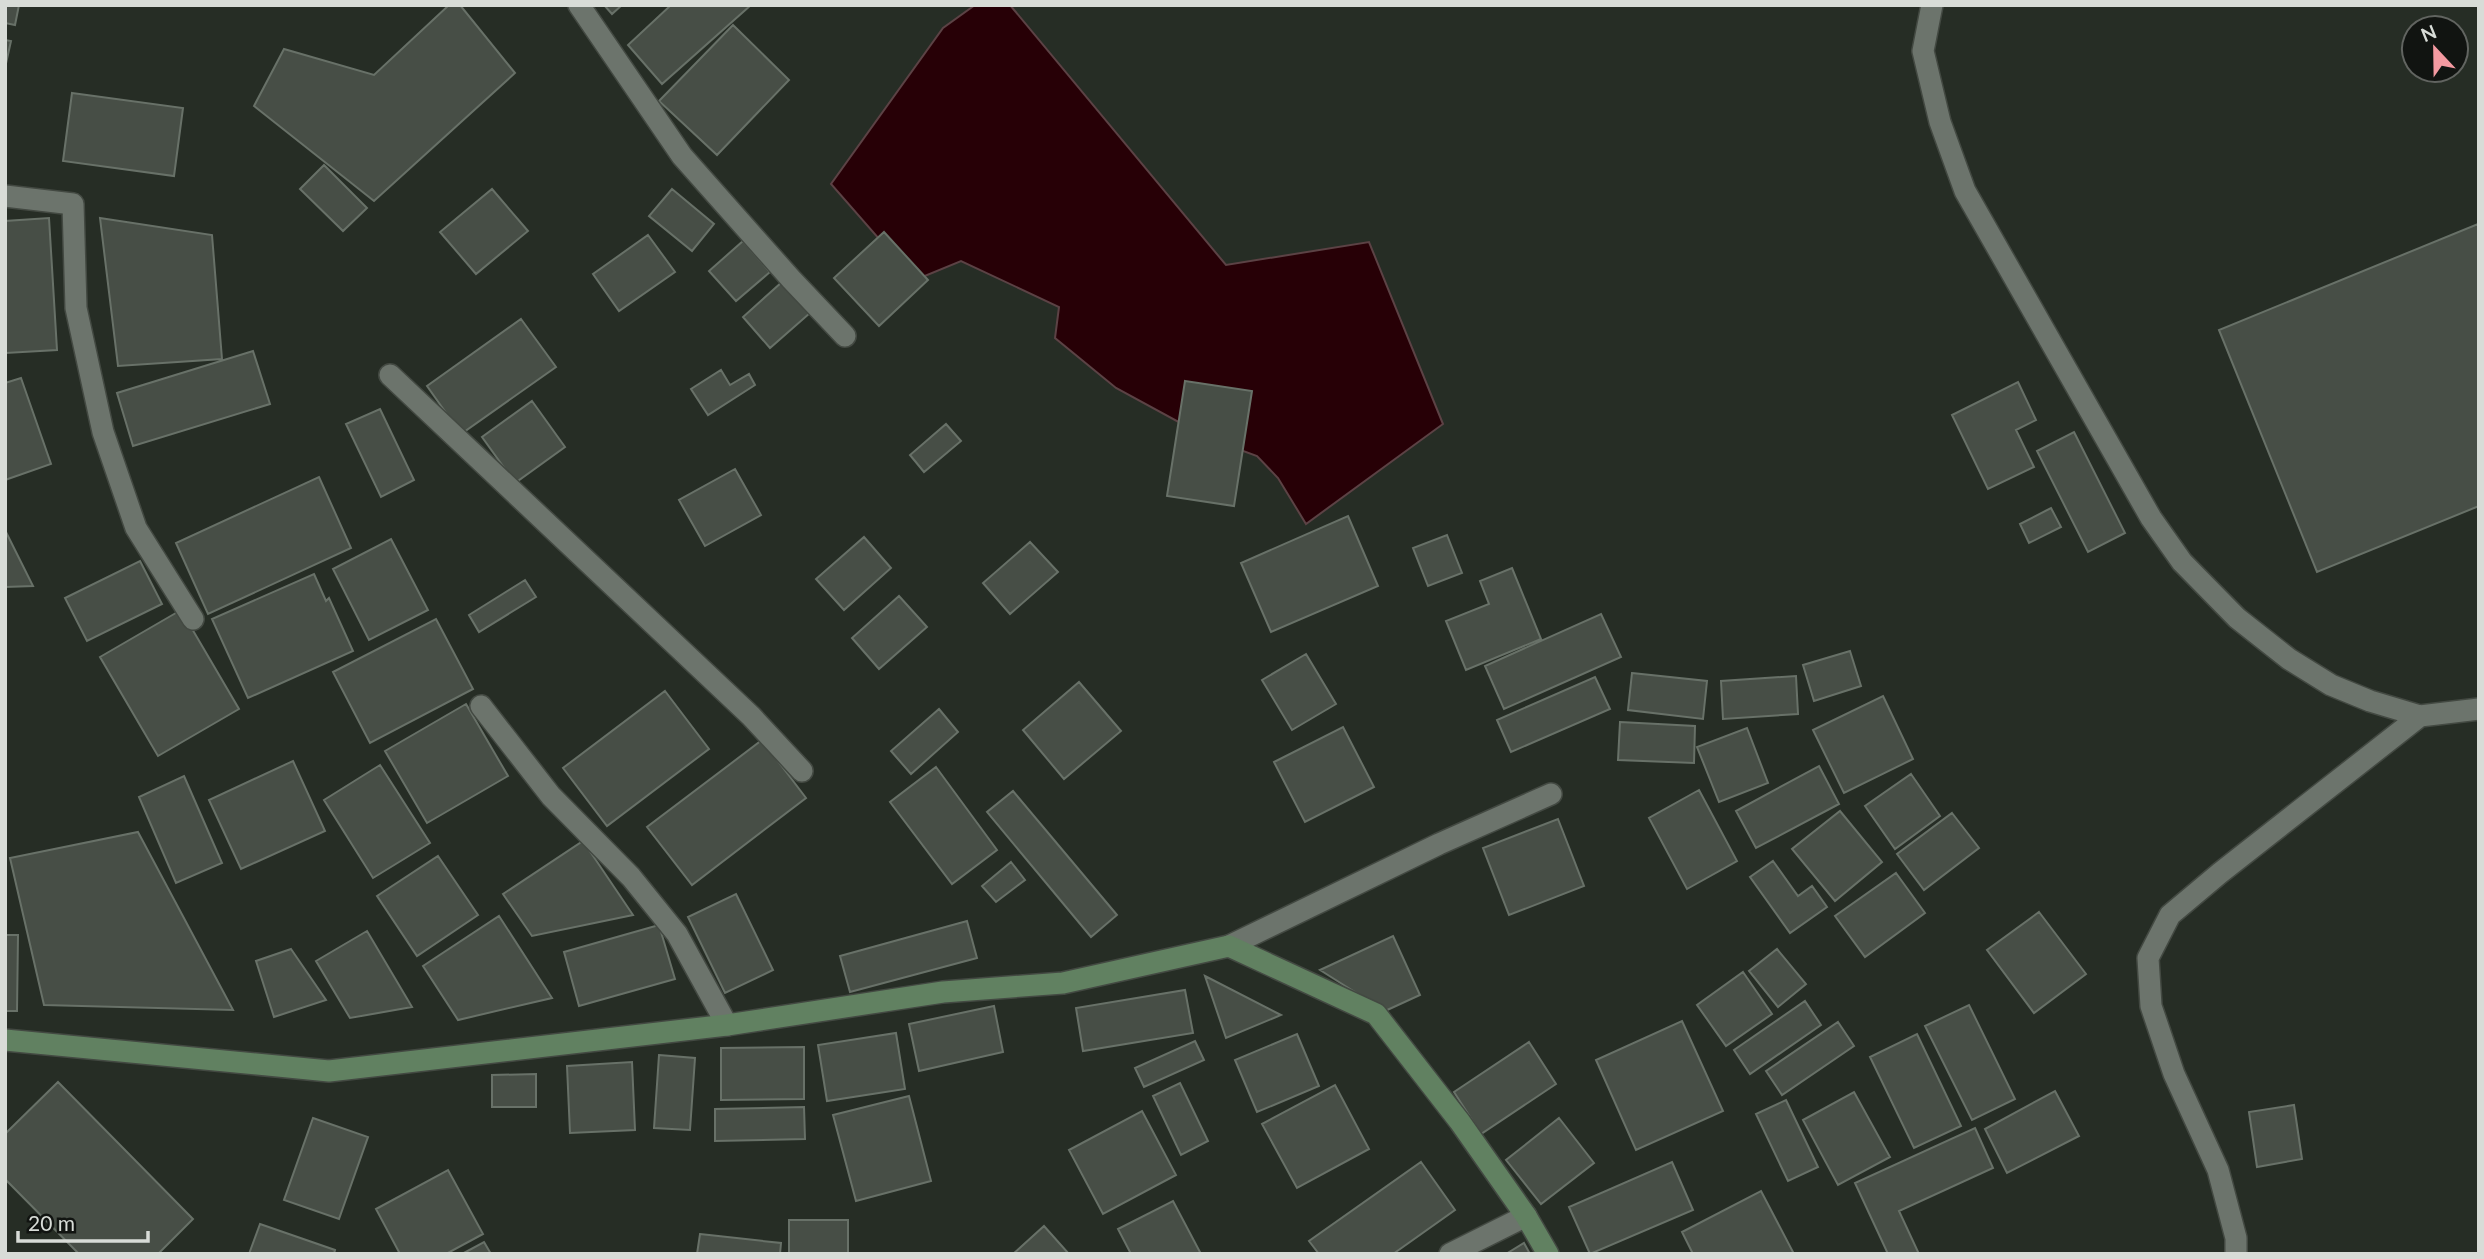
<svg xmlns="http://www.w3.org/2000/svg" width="2484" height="1259" viewBox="0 0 2484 1259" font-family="Lato,sans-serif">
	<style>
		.water { fill: #270006; stroke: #5c4245; stroke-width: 2 }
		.building { fill: #474e46; stroke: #687168; stroke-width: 2 }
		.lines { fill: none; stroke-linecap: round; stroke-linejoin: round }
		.street-casing { stroke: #434942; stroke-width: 24 }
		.secondary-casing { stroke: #434942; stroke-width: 24 }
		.street { stroke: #6c746c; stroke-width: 21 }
		.secondary { stroke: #618161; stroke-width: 21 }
	</style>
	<rect width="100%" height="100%" fill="#262d25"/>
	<path class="water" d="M975,5h35l216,260 143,-23 74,182 -137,100 -28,-46 -21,-22 -49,-18 -92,-50 -61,-50 4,-31 -98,-46 -46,19 -84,-96 112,-156z"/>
	<path class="building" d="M5,5h14l-4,20 -10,-2z
		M449,5h11l55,68 -141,128 -120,-95 30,-57 90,26z
		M604,5h18l-10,9z
		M671,5h80l-89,79 -34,-39z
		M733,25l56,55 -72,75 -58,-54z
		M5,40l6,1 -6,27z
		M72,93l111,15 -9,68 -111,-15z
		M324,165l43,43 -24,23 -43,-42z
		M492,189l36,42 -52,43 -36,-42z
		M672,189l42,35 -22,27 -43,-35z
		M49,218l8,132 -51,3 -1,-132z
		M100,218l112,17 10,124 -104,7z
		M2478,224l1,282 -162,66 -98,-242z
		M884,232l44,48 -49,46 -45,-48z
		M648,235l27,37 -56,39 -26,-37z
		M743,241l27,31 -34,29 -27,-30z
		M782,282l28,31 -40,35 -27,-31z
		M521,319l35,48 -95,67 -34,-48z
		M253,351l17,53 -137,42 -16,-53z
		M721,370l9,15 19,-11 6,11 -47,30 -17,-26z
		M21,378l30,86 -46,16v-97z
		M1185,381l67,10 -18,115 -67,-10z
		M2018,382l18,38 -20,10 18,37 -46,22 -36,-74z
		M532,401l33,46 -50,36 -33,-46z
		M380,409l34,71 -33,17 -35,-73z
		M946,424l15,17 -37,31 -14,-17z
		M2074,432l51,101 -37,19 -51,-101z
		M735,469l26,46 -56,31 -26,-46z
		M319,477l32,71 -143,66 -32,-71z
		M2051,508l10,19 -32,16 -9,-19z
		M1348,516l30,70 -107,46 -30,-69z
		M5,530l28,56 -28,1z
		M1447,535l15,38 -34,13 -15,-38z
		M864,537l27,31 -47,42 -28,-31z
		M391,539l37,71 -59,30 -36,-71z
		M1030,542l28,30 -48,42 -27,-31z
		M140,561l22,43 -75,37 -22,-43z
		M1512,568l29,71 -75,31 -20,-49 43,-17 -9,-23z
		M314,574l12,27 3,-3 24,53 -105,47 -36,-79z
		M525,580l11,17 -57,35 -10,-17z
		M899,596l28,31 -48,42 -27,-31z
		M181,610l58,99 -81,47 -58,-99z
		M1601,614l20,43 -117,52 -19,-43z
		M436,619l37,70 -103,54 -37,-71z
		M1850,651l11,35 -47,15 -11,-36z
		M1306,654l30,50 -44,26 -30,-50z
		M1632,673l75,8 -4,38 -75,-9z
		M1796,676l2,38 -75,5 -2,-38z
		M1595,677l15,32 -99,43 -14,-32z
		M1079,682l42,49 -57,48 -41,-49z
		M665,691l44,58 -102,77 -44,-58z
		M1883,696l30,63 -69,34 -31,-63z
		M466,704l42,72 -81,47 -42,-72z
		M939,709l19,23 -47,42 -20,-23z
		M1620,722l75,4 -1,37 -76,-3z
		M1343,727l31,60 -69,35 -31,-60z
		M1747,728l21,55 -49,19 -22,-55z
		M762,740l44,58 -114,87 -45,-58z
		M293,761l32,70 -84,38 -32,-69z
		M380,765l50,78 -57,35 -49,-78z
		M1819,766l20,38 -83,44 -20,-37z
		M936,767l61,83 -45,34 -62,-82z
		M1911,774l29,42 -45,33 -30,-43z
		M184,776l38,87 -46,20 -37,-86z
		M1699,790l38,71 -50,28 -38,-71z
		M1013,791l104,124 -26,22 -104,-125z
		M1840,811l42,51 -47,39 -43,-52z
		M1952,813l27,35 -55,42 -27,-36z
		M1558,819l26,67 -75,29 -26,-67z
		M138,832l95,178 -189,-5 -34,-147z
		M583,841l50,74 -101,21 -29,-42z
		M438,856l40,59 -61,41 -40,-60z
		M1773,861l25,35 14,-10 15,21 -37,26 -40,-56z
		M1011,862l14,18 -29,22 -14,-16z
		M1896,873l29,40 -60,44 -30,-41z
		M736,894l37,76 -48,23 -37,-76z
		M2039,912l47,62 -52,39 -47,-63z
		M499,916l53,82 -94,22 -35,-54z
		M967,921l10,37 -127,34 -10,-36z
		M659,925l16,54 -96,27 -15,-54z
		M367,931l45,76 -62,11 -34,-57z
		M5,935h13l-1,76h-12z
		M1393,936l27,59 -35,16 -65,-41z
		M291,949l35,51 -52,17 -18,-56z
		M1777,949l29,35 -28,23 -29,-36z
		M1743,972l29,42 -46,32 -29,-41z
		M1205,976l76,39 -55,23z
		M1185,990l8,43 -110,18 -7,-43z
		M1805,1001l16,24 -71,49 -16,-24z
		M1969,1005l46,94 -43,21 -47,-94z
		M994,1006l9,46 -84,19 -10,-47z
		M1682,1021l41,90 -87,39 -40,-90z
		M1838,1022l16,24 -72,49 -16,-24z
		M896,1033l9,56 -78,12 -9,-56z
		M1297,1034l22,52 -62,26 -22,-52z
		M1917,1034l44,92 -47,22 -44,-91z
		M1195,1041l9,19 -60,27 -9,-19z
		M1529,1042l27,42 -75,50 -27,-42z
		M804,1047v52l-83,1v-52z
		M659,1055l36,3 -5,72 -36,-2z
		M632,1062l3,68 -65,3 -3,-67z
		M536,1074v33h-44v-32z
		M58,1082l135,137 -35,35h-79l-74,-75v-45z
		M1180,1083l28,58 -27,14 -28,-59z
		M1335,1085l34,64 -72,39 -35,-64z
		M2055,1091l24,45 -72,37 -22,-44z
		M1854,1092l36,65 -52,28 -35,-65z
		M909,1096l22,85 -75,20 -23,-86z
		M1786,1100l32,67 -30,14 -32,-67z
		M2294,1105l8,54 -45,8 -8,-55z
		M804,1107l1,32 -90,2v-32z
		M1142,1111l34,64 -73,39 -34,-64z
		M313,1118l55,19 -29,82 -55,-19z
		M1559,1118l35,45 -53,41 -35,-44z
		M1975,1128l18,40 -94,43 20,43h-31l-33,-71z
		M1421,1162l34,48 -62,44h-74l-10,-13z
		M1672,1162l21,48 -103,44 -21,-47z
		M448,1170l35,64 -37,20h-46l-24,-45z
		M1761,1191l33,63h-101l-11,-22z
		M1173,1201l28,53h-70l-13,-25z
		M789,1220h59v34h-59z
		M260,1224l75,26 -1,4h-85z
		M1044,1226l25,28h-56z
		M700,1234l81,9 -1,11h-83z
		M484,1242l7,12h-29z
		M1524,1243l6,11h-24z"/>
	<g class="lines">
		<g class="street-casing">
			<path id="street" d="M579,5l103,151 109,123 54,57
				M1932,5l-9,46 17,71 25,69 186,327 31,44 55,56 52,41 42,26 39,16 50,15 59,-7
				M5,196l68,8 3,104 27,124 33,96 57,91
				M390,375l361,341 51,55
				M481,706l70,90 80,81 46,57 50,91
				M1229,946l210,-102 112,-50
				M1450,1254l76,-38
				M2236,1254v-16l-18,-68 -44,-96 -23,-68 -3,-48 22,-43 50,-42 200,-157"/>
		</g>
		<g class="secondary-casing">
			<path id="secondary" d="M5,1040l324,31 398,-46 216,-33 120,-9 166,-37 147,68 84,108 66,94 22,38"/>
		</g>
		<use href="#street" class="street"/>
		<use href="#secondary" class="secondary"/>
	</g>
	<rect width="2484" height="1259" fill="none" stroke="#d8dcd7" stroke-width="14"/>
	<g transform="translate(2435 49) rotate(338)"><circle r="33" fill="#111411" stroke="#616460" stroke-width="2"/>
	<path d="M0-5L12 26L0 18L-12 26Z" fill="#f49aa1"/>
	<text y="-10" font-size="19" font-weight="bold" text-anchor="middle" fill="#d8dcd7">N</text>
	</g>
	<path d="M18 1231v10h130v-10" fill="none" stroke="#d8dcd7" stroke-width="3.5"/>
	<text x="28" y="1231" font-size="21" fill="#d8dcd7" stroke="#111411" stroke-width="5" paint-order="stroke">20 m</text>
</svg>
